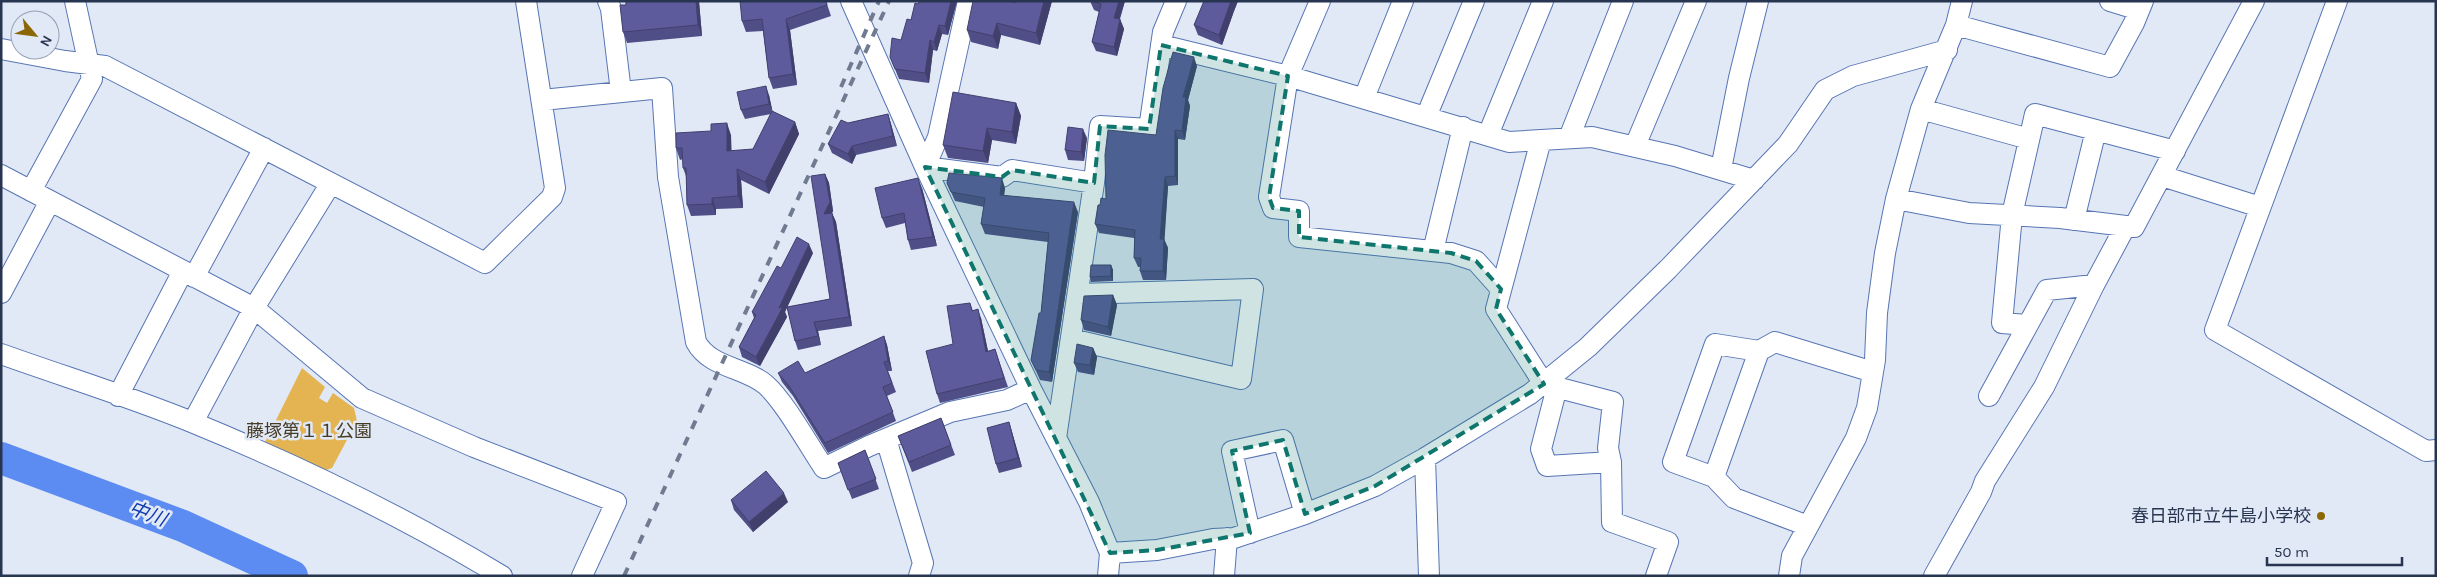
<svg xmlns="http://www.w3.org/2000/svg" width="2437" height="577" viewBox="0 0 2437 577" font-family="Karla,'Noto Sans JP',sans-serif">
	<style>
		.green { fill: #e3b451 }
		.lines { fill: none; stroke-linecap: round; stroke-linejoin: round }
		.river { stroke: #5c8bf2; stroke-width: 32 }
		.minor-casing { stroke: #5775b3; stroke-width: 22 }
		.minor { stroke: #fff; stroke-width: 20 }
		.rail { stroke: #707b91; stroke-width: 4; stroke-dasharray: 9 9; stroke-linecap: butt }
		.wall { fill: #504e86 }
		.shaded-wall { fill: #41406d }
		.building { fill: #5d5b9c; stroke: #41406d }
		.marked { fill: #0f766e; fill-opacity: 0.2; stroke: #0f766e; stroke-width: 4; stroke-dasharray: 10 6; stroke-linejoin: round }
		.poi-dot { fill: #8b6706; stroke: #e1e9f7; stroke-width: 2 }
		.labels { text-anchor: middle; stroke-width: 5; stroke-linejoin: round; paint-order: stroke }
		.park-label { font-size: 18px; fill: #473b25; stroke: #e1e9f7 }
		.poi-label { font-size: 18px; fill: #273550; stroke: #e1e9f7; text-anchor: end }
		.water-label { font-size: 19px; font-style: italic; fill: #0f3bb0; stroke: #e1e9f7 }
	</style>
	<rect width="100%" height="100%" fill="#e1e9f7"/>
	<path class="green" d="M302,368l23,19 -6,11 8,5 6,-10 21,15 3,13 -25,47 -11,4 -58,-26z"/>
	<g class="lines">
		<path class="river" d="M1,458l182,68 109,50"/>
		<g class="minor-casing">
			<path id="minor" d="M608,1l3,8 10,83
				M851,1l74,166 106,222 58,113 21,51 -2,23
				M1320,1l-32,75 -19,121 4,11 26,3v26l152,16 25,8 25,28
				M2110,1l29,9
				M2337,1l-122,329 211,121 10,-1
				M1956,25l154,42 24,-44 9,-22
				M1161,45l127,31 221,66 83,-5 83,19 79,24
				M1,49l64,12 40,5 380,197 67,-66 3,-9 -29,-187
				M1364,98l39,-97
				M542,100l120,-12 6,89 28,165c14,26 49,25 70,43 19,17 43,61 58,83l45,-22 81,-34 57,-12 24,-11
				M1921,109l108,30
				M1426,117l48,-116
				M1488,135l55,-134
				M1569,138l54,-137
				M1541,140l-45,169 48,75 69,18 -5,46 3,14 1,60 56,20 -12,34
				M1635,146l61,-145
				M925,167l77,10 10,-7 82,13 6,-57 49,3 14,-97 13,-31
				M925,167l13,-30 30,-136
				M1721,169l18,-91 19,-77
				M1,175l253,133 108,90 112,49 142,55 -34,74
				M2162,176l98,31
				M31,191l61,-112 -17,-78
				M1896,199l73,14 91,5 74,9 120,-226
				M2074,220l22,-90
				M1433,251l30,-124
				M194,277l70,-129
				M1,293l49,-92
				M2027,325l-25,-2 10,-108 23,-101 140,37
				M1071,339l170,40 12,-90 -175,5
				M1759,351l-44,-7 -42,118 41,15 20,21 74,28
				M1,354c64,23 130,43 193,69 105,43 210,94 308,153
				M1557,387l-16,62 6,17 64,-4
				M118,396l65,-125
				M1989,396l58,-106 47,-5 31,-58
				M193,422l61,-114 77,-125
				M1056,438l38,-255
				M886,439l37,124 -4,13
				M1425,458l4,118
				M1714,477l45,-126 16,-9 98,30
				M1250,533l-18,-82 51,-11 22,74
				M1110,553l47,-3 56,-11 21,-1 71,-24 70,-28 50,-28 105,-64 58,-47 80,-78 120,-125 37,-54 28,-14 94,-26
				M1224,576l3,-38
				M1789,576l3,-20 64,-118 11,-30 8,-48 2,-47 8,-60 11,-54 25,-90 35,-84 6,-24
				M1934,576l47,-84 4,-11 59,-94 50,-102"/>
		</g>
		<use href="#minor" class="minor"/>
		<path class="rail" d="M841,87l38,-86
			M624,576l265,-575"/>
	</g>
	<path class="wall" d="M626,1h77l-4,1 3,34 -75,7 -4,-11z
		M826,1l5,15 -41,14 7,55 -24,4 -4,-11 -6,-47 -17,1 -4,-11z
		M919,1h38l-9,34 -6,-1 -5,17 -4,-1 -4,33 -30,-4 -9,-22 11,-17 10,-20z
		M1016,1h36l-12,44 -39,-10 -3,14 -27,-7 -4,-12 48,-27z
		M1090,1h35l-5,18 4,10 -7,27 -21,-5 -4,-9 7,-30 -5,-2z
		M1204,1h34l-4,10 -12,34 -24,-10 -4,-10z
		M1197,66l-9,34 2,6 -5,34 -7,-1v46l-10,1 -4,53 4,9 -2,32h-23l-3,-9v-4h-2l-4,-9v-20l-35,-5 -4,-9 5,-19 6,-6 50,-64z
		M769,95l3,16 23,11 4,12 -30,60 -28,-14 2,28 -27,1v6l-25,1 -4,-11 -1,-29 -3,-8v-9l-3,1 -4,-12 55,-13v16l22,-2 18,-35 -26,5 -4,-9z
		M1016,103l5,13 -5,28 -24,-4 -4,23 -40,-5 -5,-13z
		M888,114l3,10 6,22 -41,9 -4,9 -20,-11 -4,-9 20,-21z
		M1087,138l-3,23 -16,-1 -3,-10z
		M825,174l4,9 4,28 -1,2 4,9 16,104 -34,5 3,14 -23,5 -3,-9 -8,-34 -2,5 2,5 -27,49 -18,-9 -3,-10 15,-29 -2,-6 29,-44 32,-15 -26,54 43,-8z
		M947,183l58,5 -1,7 74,17 -26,170 -12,-2 -9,-20 10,-47 7,-71 -63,-8 -4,-10 3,-17 -29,-6z
		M922,188l15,58 -26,4 -3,-10 -3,-17 -19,5 -4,-10z
		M1111,265l2,5v11l-22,1 -1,-5z
		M1113,295l4,10 -6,31 -27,-6 -3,-10z
		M970,303l3,8 8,7 7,33 7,-2 13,38 -68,16 -3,-9 16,-50z
		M884,336l3,9 5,26h-4l8,21 -9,4 9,25 -68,32 -35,-57 -11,-14 -4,-9h27z
		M1093,348l4,9 -3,18 -16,-3 -4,-9z
		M941,418l14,37 -43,17 -14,-36z
		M1009,422l3,10 10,35 -23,6 -3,-9z
		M865,450l14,39 -27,10 -14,-36z
		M731,500l57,2 -35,30 -19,-22z"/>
	<path class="shaded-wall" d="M696,1h3l3,35 -4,-11z
		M951,1h6l-9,34 -3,-9z
		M1044,1h8l-12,44 -4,-12z
		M1119,1h6l-8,26 -3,-9z
		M1231,1h7l-4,10 -12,34 -3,-10z
		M786,19l4,11 7,55 -4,-11z
		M1120,19l4,10 -7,27 -3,-9z
		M997,23l4,12 -3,14 -5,-13z
		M939,25l3,9 -5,17 -3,-9z
		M930,40l3,10 -4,33 -4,-10z
		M1194,57l3,9 -9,34 2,6 -5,34 -3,-9 1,-34z
		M766,86l3,9 4,18 -4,-9z
		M1016,103l5,13 -5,28 -4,-12z
		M888,114l3,10 6,22 -4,-10z
		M795,122l4,12 -30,60 -4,-12z
		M727,123l4,12 1,27 -5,-11z
		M987,128l5,12 -4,23 -5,-12z
		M1083,129l4,9 -3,23 -3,-9z
		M1175,130l3,9v46l-3,-9z
		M852,146l4,9 -4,9 -4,-10z
		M737,169l4,11 2,28 -5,-12z
		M825,174l4,9 4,28 -6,12 -3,-9z
		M1165,177l3,9 -4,62 -4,-9z
		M918,178l4,10 15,58 -4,-9z
		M1002,178l3,10 -2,16 -3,-9z
		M712,198l4,11v6l-4,-11z
		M1074,202l4,10 -26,170 -3,-10z
		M832,213l4,9 16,104 -3,-9z
		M1164,239l4,9 -2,32 -3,-9z
		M809,244l4,9 -28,59 2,5 -27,49 -4,-9z
		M1111,265l2,5v11l-2,-5z
		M1113,295l4,10 -6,31 -3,-9z
		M978,309l3,9 9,43 -4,-9z
		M814,322l4,9 3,14 -3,-9z
		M884,336l3,9 5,26 -4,-10z
		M1093,348l4,9 -3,18 -4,-10z
		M1009,422l3,10 10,35 -4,-9z
		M784,493l4,9 -35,30 -4,-10z"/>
	<path class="building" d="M626,1h70l2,24 -75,7 -3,-27h6z
		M740,1h86l1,4 -41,14 7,55 -24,4 -7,-59 -20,2z
		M919,1h32l-6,25 -6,-1 -5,17 -4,-2 -5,33 -30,-4 -5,-12 2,-19 9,2 6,-21 4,1 4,-17 3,1z
		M973,1h36l6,2 1,-2h28l-8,32 -39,-10 -4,13 -26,-6z
		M1092,1h27l-5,17 6,1 -6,28 -22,-5 9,-38z
		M1204,1h27l-12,34 -25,-10z
		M1173,52l21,5 -11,40h3l-4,34 -7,-1v46l-10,1 -5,62h4l-1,32h-23l1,-13h-7l1,-28 -40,-6 3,-19h2l1,-7 5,1 -1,-44 3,-25 48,5 7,-47z
		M766,86l3,18 -28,6 -4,-18z
		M953,92l63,11 -4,29 -25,-4 -4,23 -40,-6z
		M772,111l23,11 -30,60 -28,-13 1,27 -26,2v6l-25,1 -1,-37h-3l-1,-20h-6v-15l35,-2v-7l16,-1v28l26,-2z
		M888,114l5,22 -41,10 -4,8 -20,-10 13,-24 7,3z
		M1068,127l15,2 -2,23 -16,-2z
		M949,173l53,5 -2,17 74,7 -25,170 -13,-2 -5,-10 8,-47h2l8,-80 -68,-9 4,-26 -34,-6 -4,-9z
		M825,174l5,28 -6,12 8,-1 17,104 -35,5 4,14 -23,5 -8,-34 43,-8 -19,-123z
		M918,178l15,59 -25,3 -4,-27 -22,5 -7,-30z
		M797,237l12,7 -30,64 4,-1 -27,50 -17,-10 17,-32 -4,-3 25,-46 4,2z
		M1091,265h20v11l-21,1z
		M1113,295l-5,32 -27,-7 3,-24z
		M970,303l2,8 6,-2 8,43 9,-3 9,29 -67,16 -11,-43 27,-7 -6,-38z
		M884,336l4,25 -4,1 8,21 -9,4 10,25 -68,31 -36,-57 -11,-13 20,-12 7,12z
		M1077,344l16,4 -3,17 -16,-2z
		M941,418l10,27 -42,17 -11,-26z
		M1009,422l9,36 -22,6 -9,-36z
		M865,450l11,29 -28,11 -10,-27z
		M766,471l18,22 -35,29 -18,-22z"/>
	<path class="marked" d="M1161,45l127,31 -19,121 4,11 26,3v26l152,16 25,8 25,28 -5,20 48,75 -169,102 -70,28 -22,-74 -51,11 18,82 -93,17 -47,3 -185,-386 77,10 10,-7 82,13 6,-57 49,3z"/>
	<circle class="poi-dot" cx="2321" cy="516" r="5"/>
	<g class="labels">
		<g class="park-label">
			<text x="309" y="437">藤塚第１１公園</text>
		</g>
		<g class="poi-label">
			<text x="2311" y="522">春日部市立牛島小学校</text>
		</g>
		<g class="water-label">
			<text transform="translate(148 513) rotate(21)" y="7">中川</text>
		</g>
	</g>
	<rect width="2437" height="577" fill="none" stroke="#273550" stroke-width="5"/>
	<g transform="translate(35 35) rotate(119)"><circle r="24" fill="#e1e9f7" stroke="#97a1b4"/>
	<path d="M0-4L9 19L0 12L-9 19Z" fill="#8b6706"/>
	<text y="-8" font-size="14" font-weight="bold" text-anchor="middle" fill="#273550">N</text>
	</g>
	<path d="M2267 557v8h135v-8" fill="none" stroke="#273550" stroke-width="2.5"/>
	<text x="2274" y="557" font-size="15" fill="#273550" stroke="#e1e9f7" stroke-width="4" paint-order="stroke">50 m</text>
</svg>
